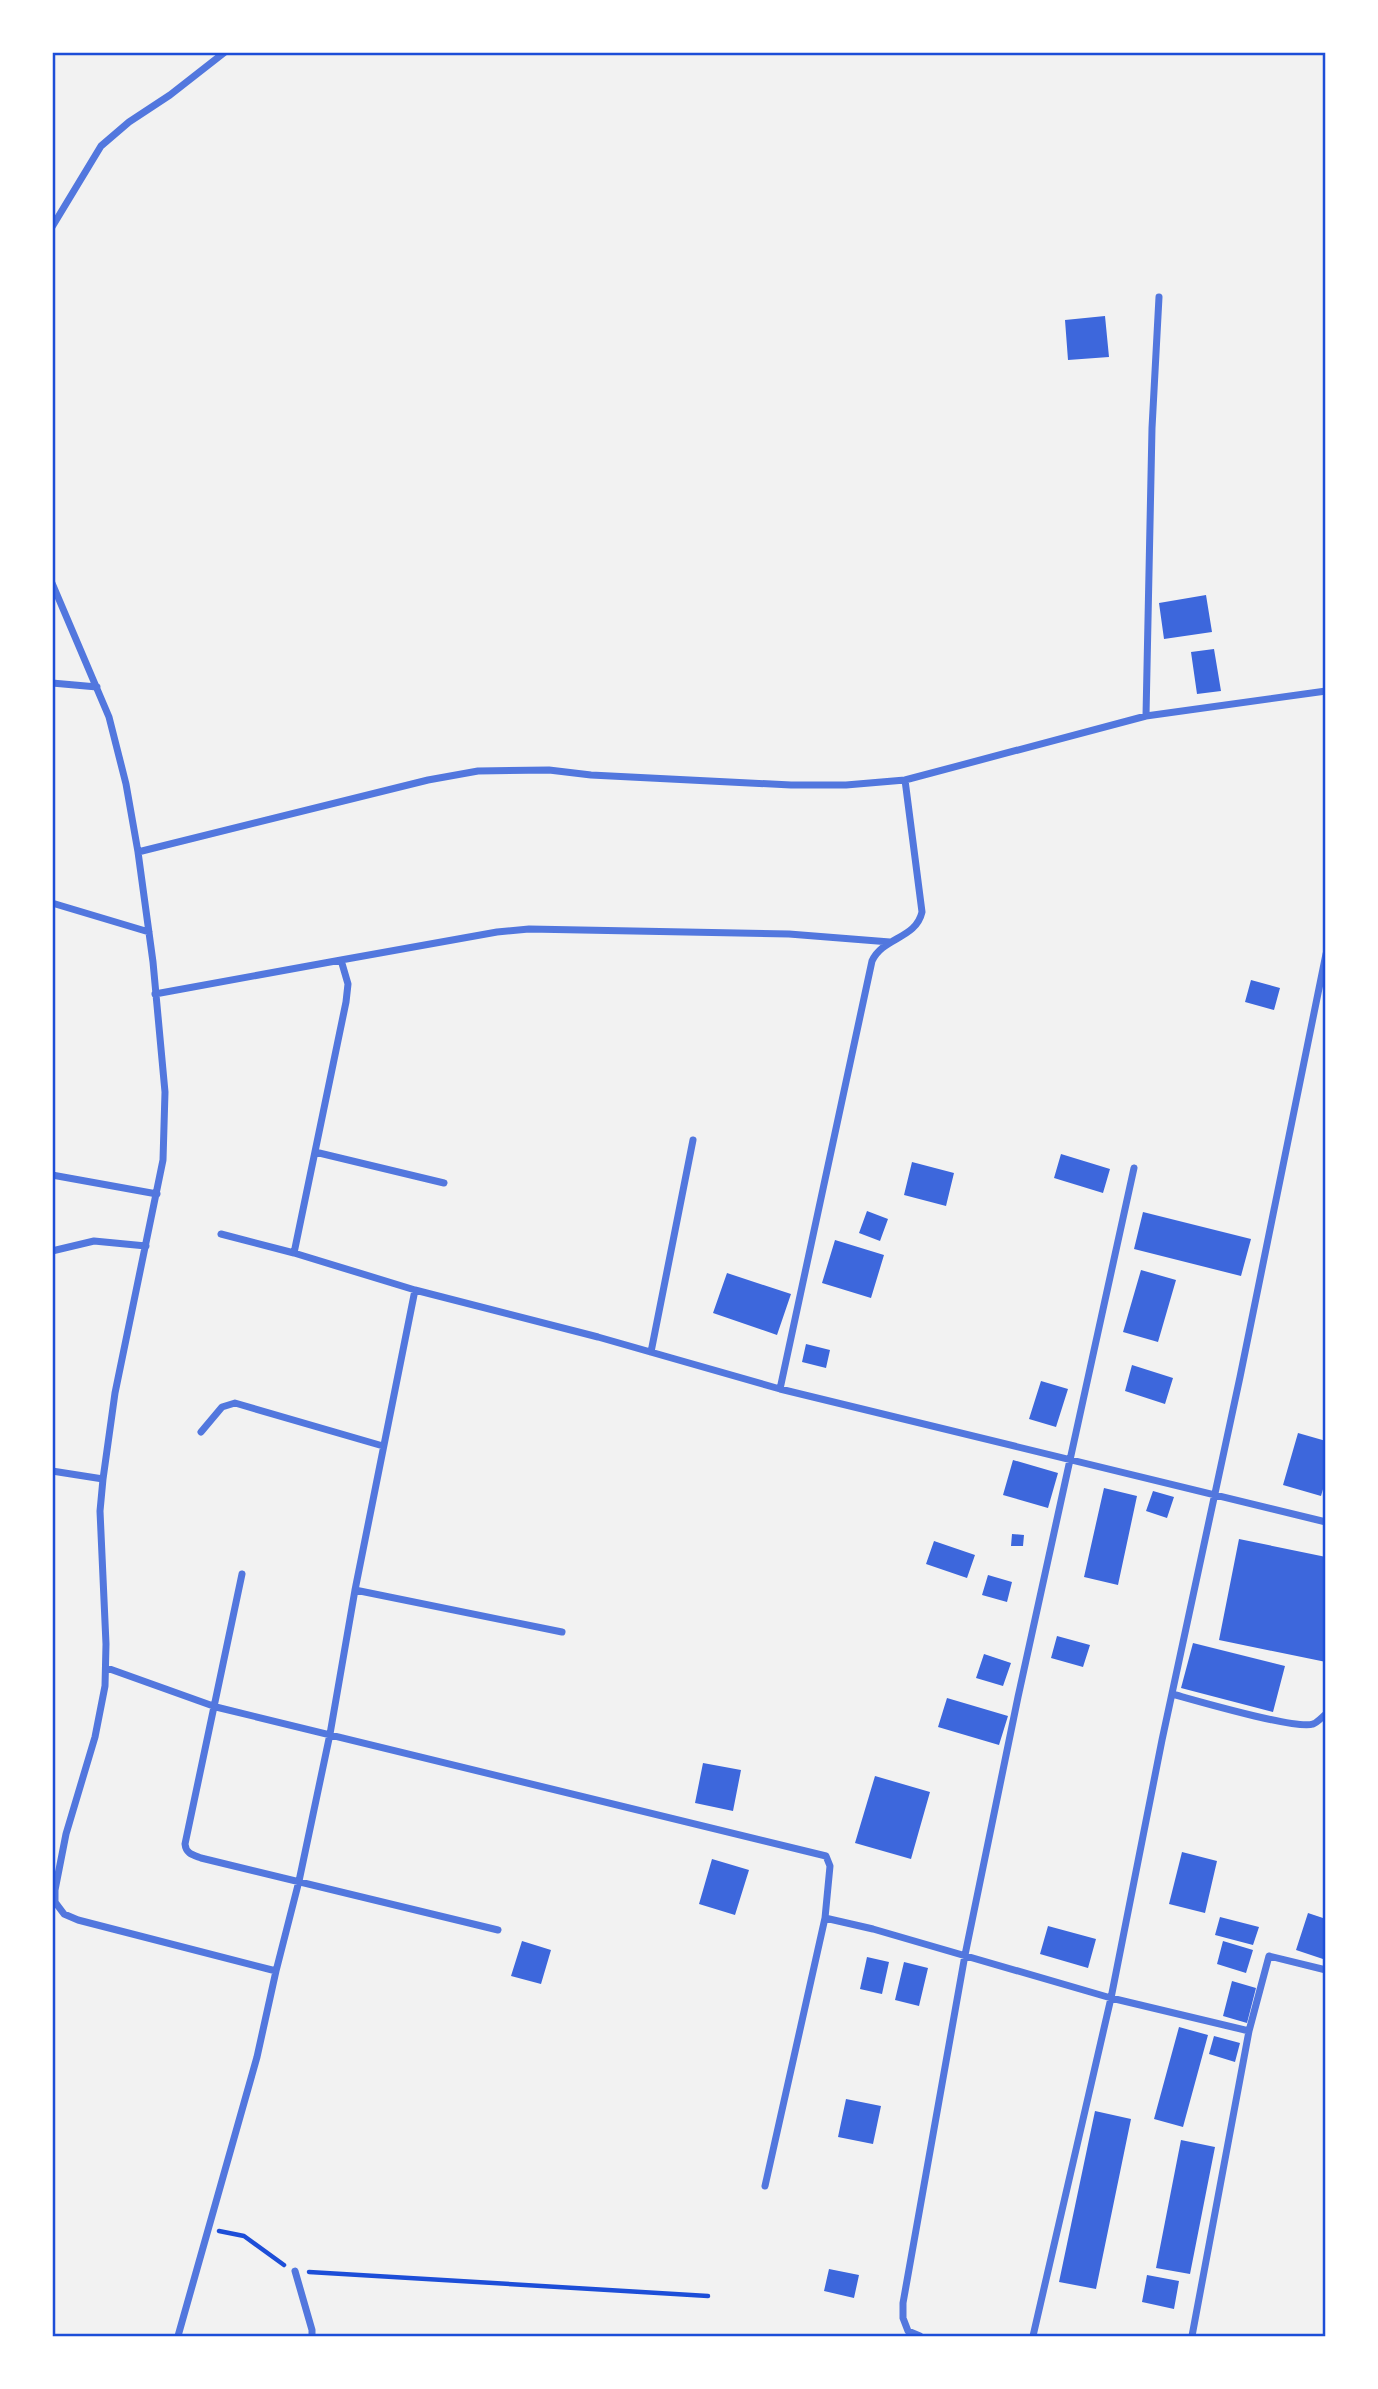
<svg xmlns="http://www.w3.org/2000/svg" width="1378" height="2389" viewBox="0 0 1378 2389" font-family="'Fira Sans Condensed',sans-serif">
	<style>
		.building { fill: #3d67dc }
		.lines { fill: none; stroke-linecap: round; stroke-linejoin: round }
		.path { stroke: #1d4ed8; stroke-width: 4.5 }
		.minor { stroke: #5277de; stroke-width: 7 }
		.neatline { fill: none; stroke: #1d4ed8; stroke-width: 2.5 }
	</style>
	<rect width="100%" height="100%" fill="#f2f2f2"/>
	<path class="building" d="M1105,316l4,41 -41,3 -3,-40z
		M1206,595l6,37 -48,7 -5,-36z
		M1214,649l7,42 -24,3 -6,-42z
		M1251,980l29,8 -6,22 -29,-8z
		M1061,1154l49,15 -7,24 -49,-15z
		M912,1162l42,11 -8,33 -42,-11z
		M867,1211l21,8 -8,22 -21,-8z
		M1143,1212l108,27 -10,37 -107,-27z
		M835,1240l49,15 -13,43 -49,-15z
		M1141,1270l35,10 -18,62 -35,-10z
		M727,1273l64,21 -14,41 -64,-22z
		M806,1344l24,6 -4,18 -24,-6z
		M1132,1365l41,13 -8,26 -40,-13z
		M1041,1381l27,8 -12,38 -27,-8z
		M1298,1433l28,8v38l-5,17 -38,-11z
		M1013,1460l45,13 -10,35 -45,-13z
		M1104,1488l33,8 -19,89 -34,-8z
		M1153,1491l21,6 -7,21 -21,-7z
		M1012,1534l12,1 -1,11h-12z
		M1239,1539l87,18v105l-107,-22z
		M934,1541l41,14 -8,23 -41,-14z
		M988,1575l24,7 -5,20 -25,-7z
		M1057,1636l33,9 -7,22 -32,-9z
		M1193,1643l92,23 -12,46 -92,-24z
		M984,1654l27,9 -8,23 -27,-8z
		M947,1698l61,18 -9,29 -61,-18z
		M703,1763l38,7 -8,41 -38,-8z
		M875,1776l55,16 -19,67 -56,-16z
		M1182,1852l35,9 -12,52 -36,-9z
		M712,1859l37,11 -14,45 -36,-11z
		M1308,1913l18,6v41l-30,-10z
		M1220,1917l39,10 -6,18 -38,-10z
		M1048,1926l48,13 -8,29 -48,-14z
		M522,1941l29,9 -10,34 -30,-8z
		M1223,1941l30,9 -7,23 -29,-9z
		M867,1957l22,5 -7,32 -22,-5z
		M904,1962l24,6 -9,38 -24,-6z
		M1232,1981l24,7 -9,35 -24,-7z
		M1179,2027l29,8 -25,92 -29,-8z
		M1214,2036l26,7 -5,19 -26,-8z
		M846,2099l35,7 -8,38 -35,-7z
		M1095,2111l36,8 -35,170 -37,-7z
		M1181,2140l34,7 -25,127 -34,-6z
		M829,2269l30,6 -5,23 -30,-7z
		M1147,2275l32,6 -5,28 -32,-7z"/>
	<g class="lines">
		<path class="path" d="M219,2231l25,5 40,29
			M309,2272l399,24"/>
		<path class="minor" d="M52,227l49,-81 28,-24 41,-27 55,-43
			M52,583l57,134 17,67 12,68 15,110 12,130 -2,68 -48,233 -12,86 -3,32 6,133 -1,42 -10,51 -29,97 -11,56v12l9,12 14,6 198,51 -19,86 -79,279
			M52,683l45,4
			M1146,716l6,-288 7,-131
			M138,852l290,-72 50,-9 71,-1 42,5 200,10h55l59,-5 241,-64 180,-25
			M52,903l97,29
			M341,960l156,-28 32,-3 260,5 101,8
			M155,994l186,-34 7,24 -2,18 -52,251 121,37
			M315,1152l129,31
			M52,1175l105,19
			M221,1234l73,19
			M52,1251l42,-10 52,5
			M651,1352l42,-212
			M780,1389l92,-428c11,-24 44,-22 50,-49l-17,-132
			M201,1432l21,-25 13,-4 148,43
			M52,1471l51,8
			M242,1574l-57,270c1,10 8,11 16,14l297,72
			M355,1590l207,42
			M107,1668l109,39 610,149 4,10 -5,52 -60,268
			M1172,1694c22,6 124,36 141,30 4,-1 9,-7 13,-10
			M825,1918l48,11 238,69 138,33 -57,305
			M276,1971l23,-90 31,-147 25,-144 60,-300 183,47 182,52 546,133
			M1249,2031l20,-75 57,14
			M295,2271l17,59v6
			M920,2336l-12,-5 -5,-13v-15l62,-348 53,-258 116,-529
			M1033,2336l78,-338 51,-258 78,-363 86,-423"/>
	</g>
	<rect width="1378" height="2389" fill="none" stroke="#ffffff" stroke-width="108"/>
	<rect x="54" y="54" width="1270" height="2281" class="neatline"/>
</svg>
